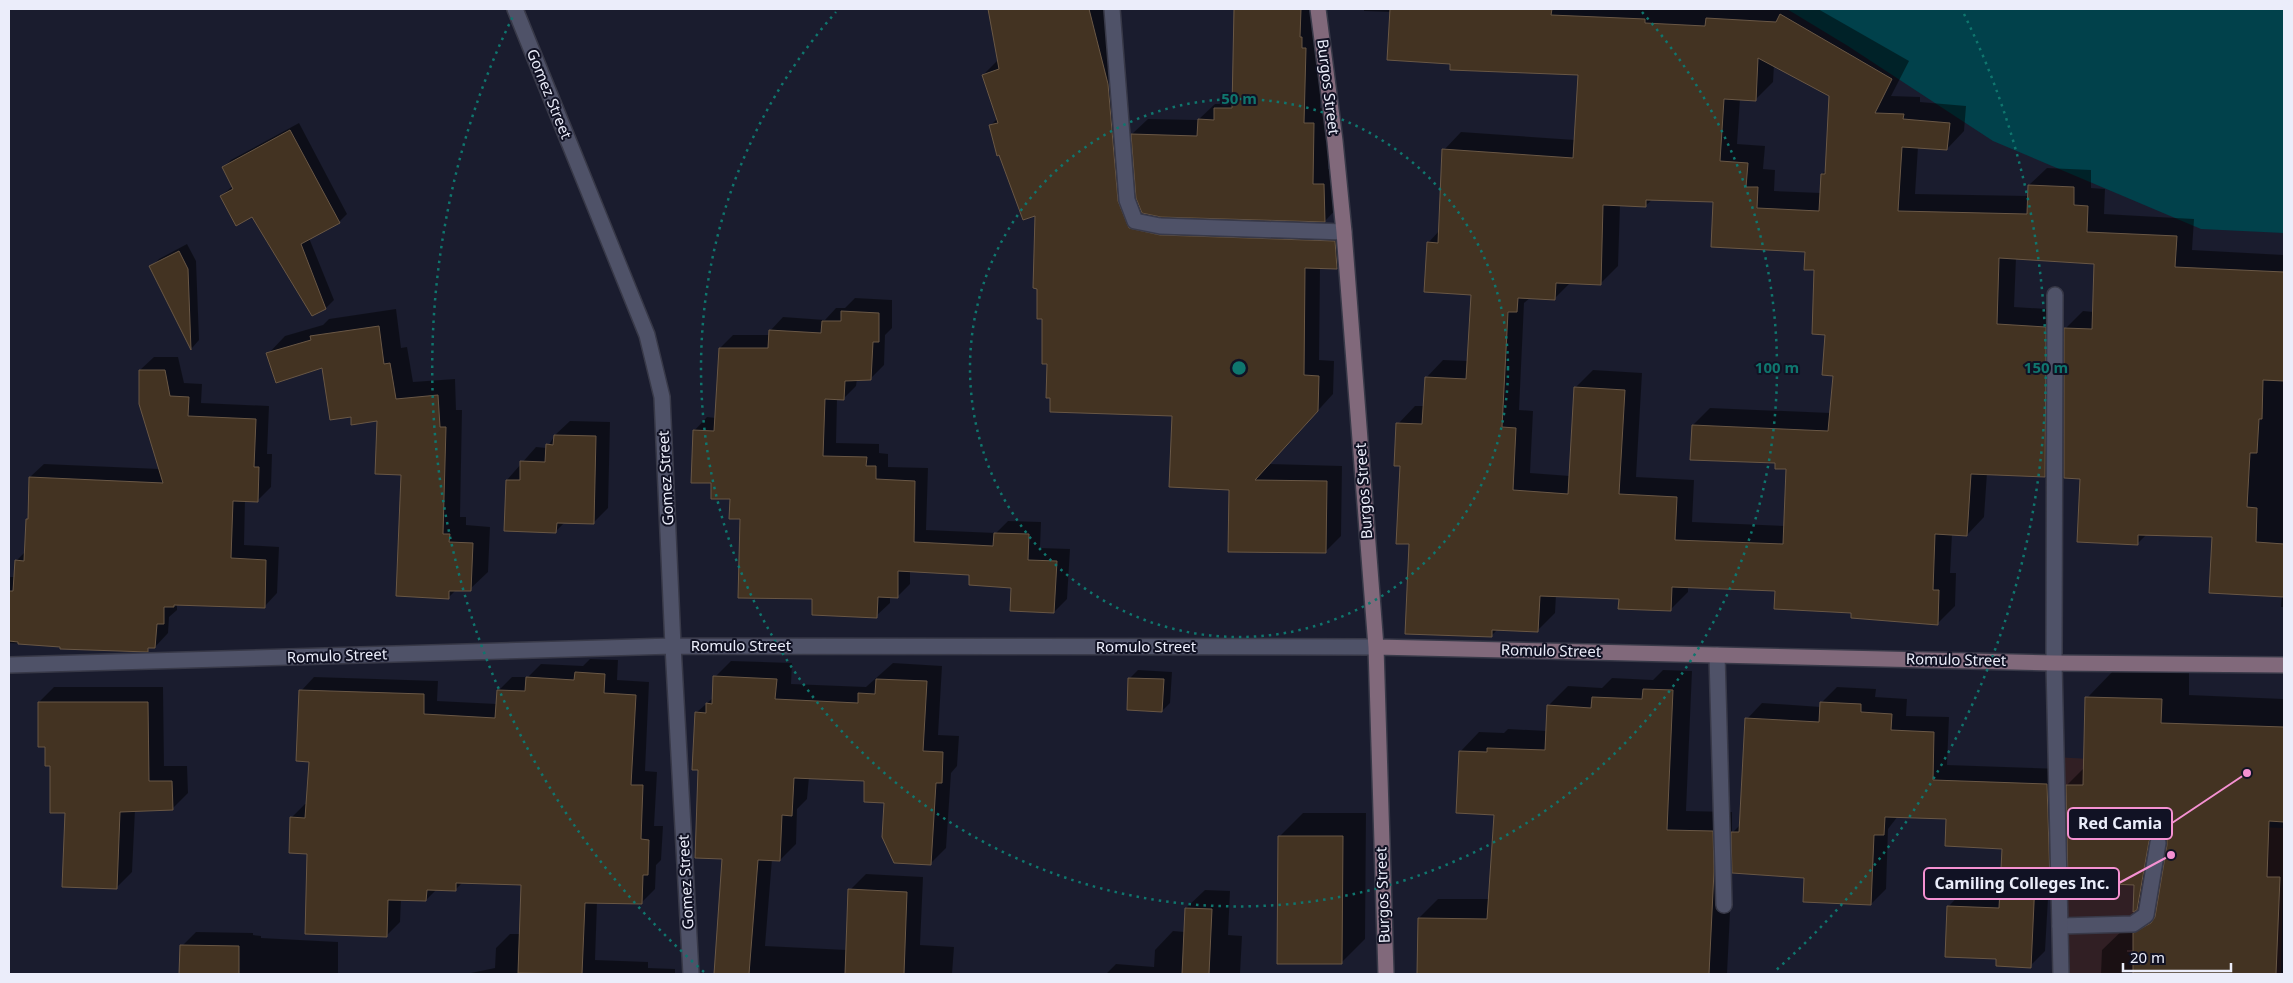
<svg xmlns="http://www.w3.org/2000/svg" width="2293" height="983" viewBox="0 0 2293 983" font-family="'Noto Sans',sans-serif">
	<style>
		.education { fill: #311f24 }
		.water { fill: #01414b }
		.shadow { fill: #0007; fill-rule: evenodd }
		.building { fill: #433322; stroke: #695745; fill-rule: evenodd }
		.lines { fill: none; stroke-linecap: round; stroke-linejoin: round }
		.lane-casing { stroke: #383948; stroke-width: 18 }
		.street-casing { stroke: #383948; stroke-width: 18 }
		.secondary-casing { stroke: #383948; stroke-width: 18 }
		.lane { stroke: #4f5268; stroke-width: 15 }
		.street { stroke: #4f5268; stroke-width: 15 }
		.secondary { stroke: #81697b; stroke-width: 15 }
		.ring { fill: none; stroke: #0f766e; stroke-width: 2.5; stroke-dasharray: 2.5 5 }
		.labels { text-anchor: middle; stroke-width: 4; stroke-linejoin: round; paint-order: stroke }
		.street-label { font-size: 15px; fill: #ebedfa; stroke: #111224 }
		.centre { fill: #0f766e; stroke: #111224; stroke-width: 2.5 }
		.ring-label { font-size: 15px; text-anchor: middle; font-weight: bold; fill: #0f766e; stroke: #111224; stroke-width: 4; stroke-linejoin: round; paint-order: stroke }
		.leader { fill: none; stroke: #f591d2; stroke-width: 2 }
		.callout-dot { fill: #f591d2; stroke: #111224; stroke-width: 2 }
		.callout { fill: #111224; stroke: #f591d2; stroke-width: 2 }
		.callout-label { font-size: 16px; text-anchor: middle; font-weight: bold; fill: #ebedfa }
	</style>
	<rect width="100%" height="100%" fill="#1a1c2e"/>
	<path class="education" d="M2056,757l148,9 -3,59 83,3 -3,146h-221z"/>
	<path class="water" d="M1787,9h497v224l-83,-4 -208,-88 -145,-95z"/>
	<path class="shadow" d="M989,9h120l24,176 4,9 -5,-60 16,-15 50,1 17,-16h5l13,-11 2,-84h81l6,24 -2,75h9l-1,61h12v36l-15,16 -163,-4 14,3 175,6 2,26 -16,16 -17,-1 -1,93 15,1 -1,33 -64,70 73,2 -1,70 -16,16 -95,-63 -56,-74 -126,-52 -12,-149 -46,-88 8,-8 -15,-43 16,-16z
		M1364,9h454l91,52 -18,35 29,1v5l46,4 -2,25 -17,18 -29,-2 -3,47 114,2v-11l18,-17 44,2v18l14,1 -1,25 90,5 -2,31 92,5v352h-3l1,-11 -69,-61 -66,-1 -10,10 -56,-67 -15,-149 17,-17 11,1 2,-49 -80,-5 -2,49 49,3 -1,148 -17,18 -58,-3 -3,44 -17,18 -15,-1 -2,39h6l-1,33 -18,18 -85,-12 -76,-22 -88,-3v5l-17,17 -51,-12 -64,-2 -1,18 -18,18 -39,-2 -6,6 -82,-92 -12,-119 17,-18h9l2,-28 17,-18 25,1 4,-68 -44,-50 11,-12 5,-81 17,-18 114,8 4,-66 -128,-12 -60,-50 -27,-1zM1774,65l57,31 -4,73 -5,5 -1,19 -47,-2 1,-21 -12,-1 2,-23 -28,-2 3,-45 15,1 18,-18zM1653,199l62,2 91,50 9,18 20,106 -4,38 -121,-5 -17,17 83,36 11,7 -2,58 -93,-4 2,-42 -58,-3 6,-104 -49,-3 -17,17 -6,89 -40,-3 3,-62 -14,-1 5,-107 7,-6 24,1 16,-16 30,1 17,-17 2,-61 25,1z
		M299,123l48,91 -8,8 -30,16 25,62 -8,8 -73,-93 -32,-19 12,-10 -10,-18 8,-8z
		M187,244l9,17 3,79 -7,8 -41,-81 8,-8z
		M855,298l37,2v28l-7,7 -1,30 -14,14h-13l-1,7 -13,13h-6l-1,44 43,1v9l9,1v13l40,1 -2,62 70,3 12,-12 33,1 -1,26 30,1 -3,50 -13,13 -42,-26 -41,-13 -61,-3v14l-13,13h-7v6l-14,13 -135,-98 -10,-20 -19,-16 -18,-51 13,-14 9,1 4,-70 13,-13h37v-4l13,-14 42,3 11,-12h9z
		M396,309l5,39 6,-1 6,35 42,-3 1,31h6l-2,107h6v8l24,2 -2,45 -18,17h-13l-8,8 -47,-123 -23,-54 -27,-5 -29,-49 -55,-12 17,-18 38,-11 6,-6z
		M154,357h24l6,26 18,1 -1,19 68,3 -2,48h5l-1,33 -14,14 -12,-1 -1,45 35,2 -2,46 -13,14 -87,-3v6l-8,7 -1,16 -13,14h-4l-4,3 -138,-7v-66h6l1,-16 10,-10 1,-32 3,-2v-40l14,-13 116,5 -20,-99z
		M570,421l40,1 -2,86 -15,15 -28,-1 -9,9 -49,-51 29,-33 11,1 8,-13z
		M590,659l28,1 -1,20 32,2 -4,89 12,1 -3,54h9l-2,34 -5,5 -1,24 -14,14 -44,-1 -2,58 53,2v6l27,1v5h-209l29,-6 1,-20 14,-14h10l2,-50 -59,-2 -8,8 -18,-1 -11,11 -25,-1 -1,23 -14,14 -78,-84 -17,-34 14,-14h2l3,-43 -9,-70 13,-14 124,4 -1,20 60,3 1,-13 14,-14h16l13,-13 42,2z
		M731,661l61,2 -1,21 75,3 27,-24 49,3 -4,69 21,1 -2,30 -6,7 -5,75 -16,16 -45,-62 -20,-23 -56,-2 -2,22 -10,10 -1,35 -16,16 -8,-1 -7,87 82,4 3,-60 16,-16 57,3 -3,68 34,2 -2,27h-231l2,-116 -23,-89 -4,-56 18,-16 1,-20z
		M1138,670l34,2 -2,31 -8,8 -32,-33z
		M1663,670l29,1 -6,140 46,1v21l9,-9 6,-105 15,-16 59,4 1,-5 15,-15 39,2 -1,8 32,2 -1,17 43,1 -2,48 115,4 2,96 -15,16 -4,70 -15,15 -32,-8 -50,-51 15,-16 38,2 3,-45 -56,-30 -50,-2 -10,13 -2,60 -15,15 -65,-27 -74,-6 -5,103h-289l-19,-56 19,-19h51l6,-85 -35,-62 19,-20 25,1 4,-4 39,2 1,-25 20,-20 34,2 10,-10 41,2z
		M2114,670l75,2v23l95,4v275h-183l1,-24 28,-27h15l12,-12 5,-28 -25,26 -2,-25 -68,-99 18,-18 2,-69zM2127,950h12v2h-12z
		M54,687h109l1,79h23l1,27 -16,16 -37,1 -3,62 -15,15 -51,-75 -15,-47 -12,-63z
		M1303,813h63l-1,126 -24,24 -61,-127z
		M1205,890l25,1 -2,44 14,1 -2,38h-134l10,-10 38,3 1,-17 18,-19 12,1 1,-24z
		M196,932l57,1v2l8,1v2l77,4v32h-158l2,-28z"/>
	<path class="building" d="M988,9h101l19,75 10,117 11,27 31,7 175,6 2,28 -32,-1 -1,107 15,1 -1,35 -63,69 72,1 -1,72 -98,-1 1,-62 -60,-3 3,-71 -122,-4v-14h-4l1,-34h-5v-45h-5v-30l-4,-1 2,-72 -12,4 -24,-65 -2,1 -8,-31 9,-2 -16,-48 17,-6z
		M1234,9h67l-1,28h2v11h4l-2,75h10l-1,61h11l1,38 -164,-5 -19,-4 -6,-15 -5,-64 66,2 1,-17 16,1v-12h18z
		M1390,9h162l-1,6 94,4v4l60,3 1,-8 70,4 4,-8 112,65 -17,34 29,1 -1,5 47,4 -3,27 -45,-3 -4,64 129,3 1,-29 46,2v18l14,1 -1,26 90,4 -2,31 109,5v109l-21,-1 -1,39h-3l-2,34h-7l-3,54 10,1 -1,34 28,2v53l-75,-4 3,-56 -74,-2v10l-61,-3 3,-63 -16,-1v-150l28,1 2,-65 -95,-6 -2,66 49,3 -1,150 -74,-3 -4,62 -32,-2 -2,56h6l-1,35 -87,-7v-5l-77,-4 1,-18 -103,-4 -1,24 -53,-2 1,-10 -79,-3 -2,36 -46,-2v7l-87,-3 4,-90h-13l4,-78h-6l2,-43 26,1 3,-47 41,2 5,-84 -47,-3 3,-50 11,1 4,-94 131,9 5,-83 -128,-5v-6l-63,-4zM1758,58l71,38 -4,78h-4l-2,37 -62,-3 1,-21h-12l2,-24 -28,-2 4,-62 32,2zM1646,200l67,2 -2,45 94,5 -1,18h10l-2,64 13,1 -3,40 11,1 -5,55 -136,-6 -2,35 85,3v6h11l-3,75 -108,-4 2,-43 -58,-3 6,-104 -51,-3 -6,107 -55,-4 3,-62 -14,-1 6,-115h9l1,-14 37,2 1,-17 45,2 2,-80 43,2z
		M290,130l50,93 -39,21 25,65 -14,7 -60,-99 -16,9 -16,-30 13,-7 -11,-22z
		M179,251l9,18 3,81 -42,-84z
		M841,311l38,2v29h-6l-2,38 -26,1 -1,19 -19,-1 -2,57 44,1 -1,9h10v13l39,2 -1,61 79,4 1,-13 35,1 -1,26 29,1 -3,52 -44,-2 1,-23 -42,-3v-10l-71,-4v27l-20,-1 -1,21 -65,-3v-16l-74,-1 2,-79h-11l1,-20h-19v-16h-20l2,-53 21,1 5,-83h49l1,-18 52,3 1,-12h19z
		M379,326l5,38 6,-1 6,36 42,-4 2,32h6l-3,107h7l-1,8 24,1 -2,48h-22v8l-53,-3 5,-121 -26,-1 2,-53 -26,4v-8l-21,3 -8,-52 -46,15 -10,-30 45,-13 -1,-4z
		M139,370h26l5,26 19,1 -1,19 68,3 -2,48h5l-1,35 -25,-1 -2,57 35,2 -1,48 -91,-3v2h-10v17h-7l-2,24h-7v4l-88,-3v-2l-42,-3v-2l-9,-1v-50h4l2,-31 9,1 2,-42h2l1,-42 134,6 -24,-79z
		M554,435l42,1 -2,88 -37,-1 -1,10 -52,-2 2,-51h14v-19l25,1 1,-18 7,1z
		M575,672l30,2 -1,19 32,2 -5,90h12l-2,54 8,1 -1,35h-5l-1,29 -57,-1 -3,71 -64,-1 3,-88 -65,-2v8l-29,-1 -1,11 -38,-1 -1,37 -82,-3 2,-80 -18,-1 1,-36 15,1 4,-56 -13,-1 3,-71 125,4v20l71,4 2,-28 28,1 1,-14 48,3z
		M713,676l64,3 -2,20 83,4v-10l17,1 1,-15 51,2 -4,70 20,1 -1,31h-6l-5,82 -37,-2 -12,-26 2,-34 -20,-1v-21l-70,-3 -2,38 -10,-1 -2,46 -22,-1 -9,114h-35l8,-115 -27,-1 3,-88h-6l3,-58 11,1v-10l6,1z
		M1128,678l36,1 -2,33 -35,-2z
		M1643,689l30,1 -6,140 46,1 1,40 -5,103h-292l1,-56 69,1 7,-104 -38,-2 3,-62 28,1v-4l58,2 2,-45 44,3 1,-11 50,2z
		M2085,697l77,2 -1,24 123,4v95l-15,-1 -2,56h13l-4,97h-143v-41l18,-10 4,-6 12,-72v-6l-7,-5h-6l-5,7 -12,69 -4,2 1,-27 -66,-3 -2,-97h17z
		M38,702h110l1,79h23l1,29 -53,2 -3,77 -55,-2 3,-74h-15v-47h-5v-19h-7z
		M1820,702l41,2v8l31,2 -1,16 43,2 -1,48 114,4 3,98 -15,-1 -4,87 -35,-2v-7l-51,-2 2,-51 52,2 3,-59 -57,-3 1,-27 -61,-2 -1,18h-10l-3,70 -68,-3 1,-24 -72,-5 -1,-41h8l6,-114 74,4z
		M1278,836h65l-1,128h-65z
		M848,889l59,3 -3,82h-59z
		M1185,908l27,1 -3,65h-27z
		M180,945l59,1v28h-60z"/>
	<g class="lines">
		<g class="lane-casing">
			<path id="lane" d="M1717,655l7,250
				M2060,926l73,-2 13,-9 12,-72"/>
		</g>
		<g class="street-casing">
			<path id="street" d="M515,9l132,326 15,62 11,249 18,328
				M1112,9l15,191 8,21 25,5 184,6
				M2055,295l-1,368 7,311
				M9,665l664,-19 703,1"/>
		</g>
		<g class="secondary-casing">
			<path id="secondary" d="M1318,9l17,132 9,91 32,415 10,327
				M1376,647l678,16 230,2"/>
		</g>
		<use href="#lane" class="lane"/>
		<use href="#street" class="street"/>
		<use href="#secondary" class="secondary"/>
	</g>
	<g class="ring">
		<circle cx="1239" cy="368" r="269"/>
		<path d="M1642 12A538 538 0 1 1 836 12"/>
		<path d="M704 972A807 807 0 0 1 514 14M1964 14A807 807 0 0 1 1774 972"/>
	</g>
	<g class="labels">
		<g class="street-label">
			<text transform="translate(1328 87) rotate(83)" y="5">Burgos Street</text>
			<text transform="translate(549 94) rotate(68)" y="5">Gomez Street</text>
			<text transform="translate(666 478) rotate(-93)" y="5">Gomez Street</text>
			<text transform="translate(1364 491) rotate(-94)" y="5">Burgos Street</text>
			<text x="741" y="651">Romulo Street</text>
			<text x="1146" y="652">Romulo Street</text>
			<text transform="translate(1551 651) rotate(1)" y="5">Romulo Street</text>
			<text transform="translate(337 656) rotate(-2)" y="5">Romulo Street</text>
			<text transform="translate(1956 660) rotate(1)" y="5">Romulo Street</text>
			<text transform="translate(686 882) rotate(-93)" y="5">Gomez Street</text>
			<text transform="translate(1383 895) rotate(-92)" y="5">Burgos Street</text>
		</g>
	</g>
	<circle cx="1239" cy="368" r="8" class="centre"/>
	<g class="ring-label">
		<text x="1239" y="104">50 m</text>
		<text x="1777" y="373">100 m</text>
		<text x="2046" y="373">150 m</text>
	</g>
	<path class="leader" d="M2247 773L2172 823M2171 855L2119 883"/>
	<g class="callout-dot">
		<circle cx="2247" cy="773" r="5"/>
		<circle cx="2171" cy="855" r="5"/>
	</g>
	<g class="callout">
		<rect x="2068" y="808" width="104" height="31" rx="5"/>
		<rect x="1924" y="868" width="195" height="31" rx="5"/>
	</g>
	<g class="callout-label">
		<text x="2120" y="829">Red Camia</text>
		<text x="2022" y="889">Camiling Colleges Inc.</text>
	</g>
	<rect width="2293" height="983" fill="none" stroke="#ebedfa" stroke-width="20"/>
	<path d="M2123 963v8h108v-8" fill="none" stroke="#ebedfa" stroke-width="2.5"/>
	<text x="2130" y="963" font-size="15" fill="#ebedfa" stroke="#111224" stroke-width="4" paint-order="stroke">20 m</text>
</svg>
